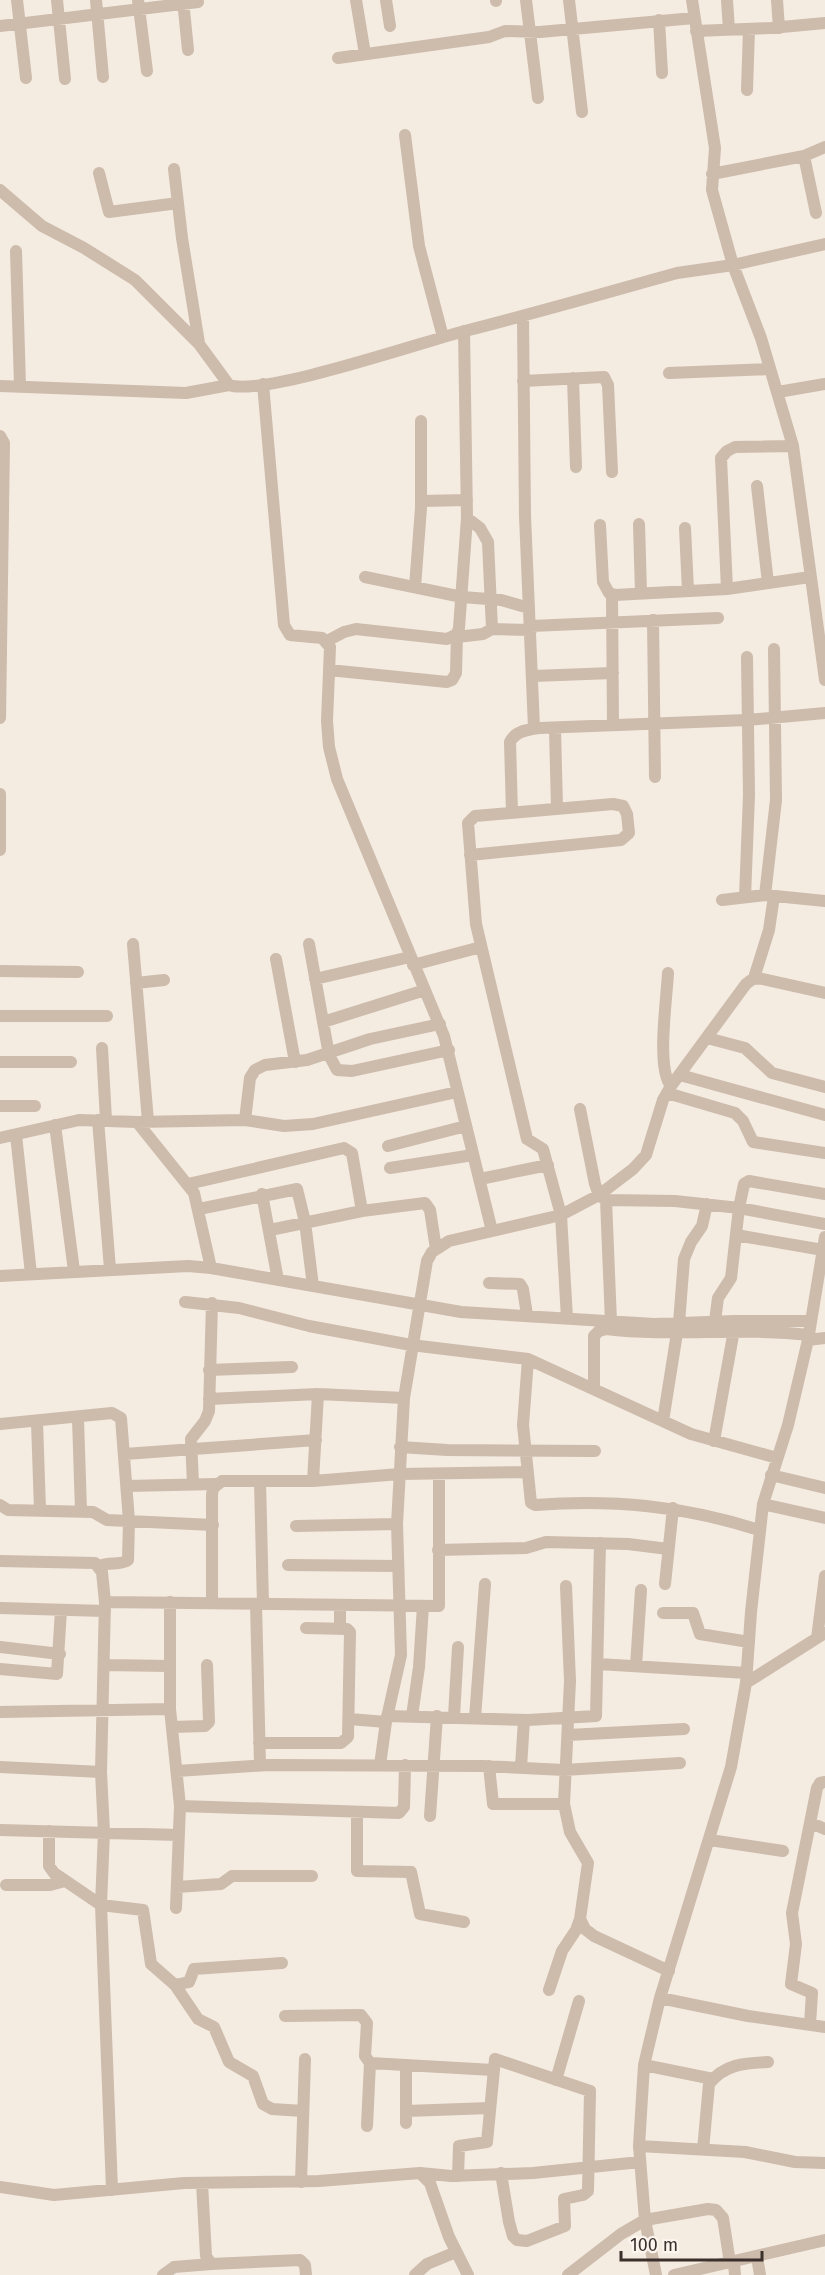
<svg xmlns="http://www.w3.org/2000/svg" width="825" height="2275" viewBox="0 0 825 2275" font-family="'Fira Sans',sans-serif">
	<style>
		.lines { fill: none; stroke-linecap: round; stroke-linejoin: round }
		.minor { stroke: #cdbbac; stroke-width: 12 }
	</style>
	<rect width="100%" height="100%" fill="#f4ebe1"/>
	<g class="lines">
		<path class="minor" d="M17,0l9,78
			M57,0l8,79
			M96,0l7,77
			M138,0l9,71
			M183,0l5,50
			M356,0l9,54
			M386,0l4,26
			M496,0v1
			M526,0l12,98
			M569,0l13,112
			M692,0l23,148 -3,42 21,75 28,73 32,108 32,234
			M727,0l2,30
			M777,0l2,28
			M659,20l3,53
			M0,26l198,-24
			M696,31l75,-3 54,-5
			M338,58l151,-21 16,-6 35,1 154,-14
			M747,90l2,-61
			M405,135l14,111 24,91
			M804,156l12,57
			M174,169l8,69 17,105
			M99,173l10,39 69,-9
			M712,174l92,-18 21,-9
			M0,190l42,36 42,22 51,32 64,64 30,41
			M16,251l4,135
			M523,318l2,198 9,212
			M669,373l101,-4
			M573,378l3,89
			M523,381l81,-4 4,8 4,87
			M263,384l21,241 6,10 32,3 8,9 -3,74 2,26 8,32 107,257 48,195
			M0,386l186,7 43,-8c33,12 193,-43 236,-54 71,-18 141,-38 212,-58l56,-8 92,-21
			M778,392l47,-8
			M0,436l4,7 -4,275
			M757,486l11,97
			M421,501l46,-1
			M467,518l13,10 8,14 4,87
			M639,524l2,69
			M600,525l3,57 6,11 6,2 112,-6 83,-12
			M685,528l3,63
			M365,577l97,20 39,3 28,8
			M415,587l6,-79v-87
			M727,589l-6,-131 6,-7 8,-4 58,-1
			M612,594l1,131
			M653,620l2,157
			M531,626l187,-8
			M457,637l26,-3 9,-5 39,1
			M327,641l17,-9 12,-3 91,10 10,-5 2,-6 8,-110 -3,-187
			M329,670l118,12 5,-2 4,-7 1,-39
			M533,676l80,-3
			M555,729l2,79
			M0,794v56
			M512,813l-2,-71c5,-11 19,-13 30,-14l207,-8 78,-7
			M470,855l151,-15 8,-7 -2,-19 -4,-8 -10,-2 -138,12 -7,7 8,101 51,215 16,10 18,66 6,103
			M765,895l11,-95 -2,-151
			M745,897l4,-102 -2,-138
			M722,900l43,-5 60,6
			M133,944l15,177
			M309,944l20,111 8,15 15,1 97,-21
			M276,959l19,103
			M413,965l68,-18
			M0,971l78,1
			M668,973c-1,24 -12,96 3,113
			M754,978l15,-48 5,-34
			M315,979l95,-22
			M136,983l28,-3
			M0,1016h107
			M323,1022l102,-32
			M707,1038l38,10 27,25 53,14
			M102,1048l4,72
			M0,1062h71
			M680,1075l145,40
			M667,1093l68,20 8,8 10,21 72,11
			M0,1106h35
			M580,1109l15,75 4,11 7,5 69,1 64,7 86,16
			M98,1120l12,149
			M245,1120l5,-42 5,-8 10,-5 42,-5 63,-21 70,-15
			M137,1122l57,71 17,75
			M55,1125l19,146
			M16,1135l15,139
			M0,1138l79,-18 58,2 108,-2 39,6 29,-2 144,-32
			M388,1146l78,-20
			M390,1168l83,-13
			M480,1179l68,-14
			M188,1184l156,-36 8,5 10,58
			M262,1194l16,86
			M606,1200l5,122
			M199,1209l98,-20 8,33 8,64
			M270,1230l92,-19 63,-8 5,7 6,39
			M736,1235l87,15
			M0,1276l188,-10 23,2 250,44 193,12 81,-3h76
			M489,1283l31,1 3,5 4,26
			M185,1302l54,6 70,18 102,19 117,14 163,75 86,24
			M715,1321l3,-23 13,-20 8,-70 5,-24 5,-3 76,13
			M679,1323l5,-64 7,-17 11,-16 5,-22
			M808,1340l17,-2
			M528,1359l-5,66 8,78 4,2c78,-6 149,1 224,25
			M209,1370l83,-3
			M594,1389v-53l5,-5 7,-2c67,8 135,-2 203,6
			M209,1399l109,-5 86,4
			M78,1419l3,92
			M663,1421l14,-88
			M37,1422l3,88
			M0,1424l112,-11 9,5 8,103 -1,39c-8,6 -19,1 -29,6
			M714,1441l20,-111
			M400,1447l47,3 148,1
			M125,1454l191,-14
			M771,1475l54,13
			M260,1481l3,123
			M313,1481l5,-87
			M193,1484l-2,-45 14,-18 4,-10 3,-108
			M127,1486l89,-2
			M763,1504l62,14
			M0,1505l8,5 85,2 14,8 106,5
			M296,1526l101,-2
			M438,1550l88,-2 20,-6 82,2 40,5
			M0,1561l95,2 7,9 3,30 -4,170 3,60 -3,73 11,285
			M288,1565l110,1
			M665,1584l8,-76
			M566,1586l4,95 -6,123 6,28 18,31 -8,56 5,10 9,7 75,35
			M105,1602l334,4v-131
			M170,1602v107l10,97 -4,102
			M212,1603v-108l1,-7 9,-7h91l87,-7 127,-2
			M256,1604l4,161
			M0,1608l105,3
			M663,1613h30l7,21 49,8
			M340,1629v-24
			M817,1638l8,-62
			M0,1647l60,7
			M598,1664l149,9
			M105,1665l64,1
			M636,1666l5,-76
			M0,1669l57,5 4,-64
			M746,1683l79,-50
			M0,1712l170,-3
			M387,1716l141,4 68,-4 4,-173
			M412,1716l7,-49 4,-61
			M454,1716l4,-69
			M475,1718l10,-134
			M349,1719l37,3
			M172,1727l33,-1 4,-4 -2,-57
			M568,1735l116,-6
			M259,1743h82l7,-6 2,-105 -3,-3 -41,-1
			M380,1765l6,-43 15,-67 -4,-131 7,-126 23,-137 5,-9 17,-11 112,-26 38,-20 34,-26 13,-14 17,-55 8,-14 75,-102 8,-6 9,1 62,14
			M489,1766l4,38h71
			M0,1767l101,5
			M521,1767l3,-47
			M177,1771l92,-6 214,1 81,4 116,-7
			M180,1806l219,7 5,-6 1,-42
			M357,1813v58l54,1 9,42 44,8
			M430,1816l7,-100
			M811,1823l14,6
			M0,1830l179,5
			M49,1831v35l5,7 47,32 42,5 8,54 24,21 23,34 16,8 15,35 24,14 10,28 9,5 31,2
			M710,1840l73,11
			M6,1885h44l15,-4
			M177,1887l44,-3 11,-8h80
			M175,1985l14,-3 5,-13 88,-6
			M549,1990l13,-39 14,-21 4,-11
			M660,1998l88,18 77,11
			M285,2016l76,-1 6,8 -2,33 5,7 123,7
			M810,2024l2,-31 -21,-9 5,-40 -4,-31 25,-125 3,-5 5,-1
			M644,2065l69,14
			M556,2080l23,-79
			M406,2111l84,-3
			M406,2123v-58
			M367,2126l3,-63
			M639,2146l106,6 50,10 30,1
			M703,2150l6,-66c15,-20 36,-21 59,-22
			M420,2173l31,3 82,-3 107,-11
			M458,2176l1,-30 28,-4 8,-83 95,32 -2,100 -5,4 -19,4 1,27 -38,15 -10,-1 -4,-4 -4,-14 -8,-49
			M301,2182l4,-123
			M202,2183l4,73 5,8 89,-4 5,5 1,10
			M0,2187l54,8 130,-12 135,-2 101,-8 10,10 19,54 19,38
			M757,2257l3,18
			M734,2263l1,12
			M163,2275l11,-8 37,-3
			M415,2275l12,-11 29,-12
			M568,2275l53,-41 24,-14 63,-11 8,1 7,8 7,45
			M656,2275l-11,-55 -6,-74 5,-81 16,-67 71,-231 15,-84 5,-71 12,-108 25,-79 20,-85 17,-103
			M674,2275l151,-35"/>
	</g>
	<path d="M621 2251v9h141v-9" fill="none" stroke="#3b302b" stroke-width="3"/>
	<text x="630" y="2251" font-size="18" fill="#3b302b" stroke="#fbf5ee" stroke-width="4.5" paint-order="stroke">100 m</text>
</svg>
